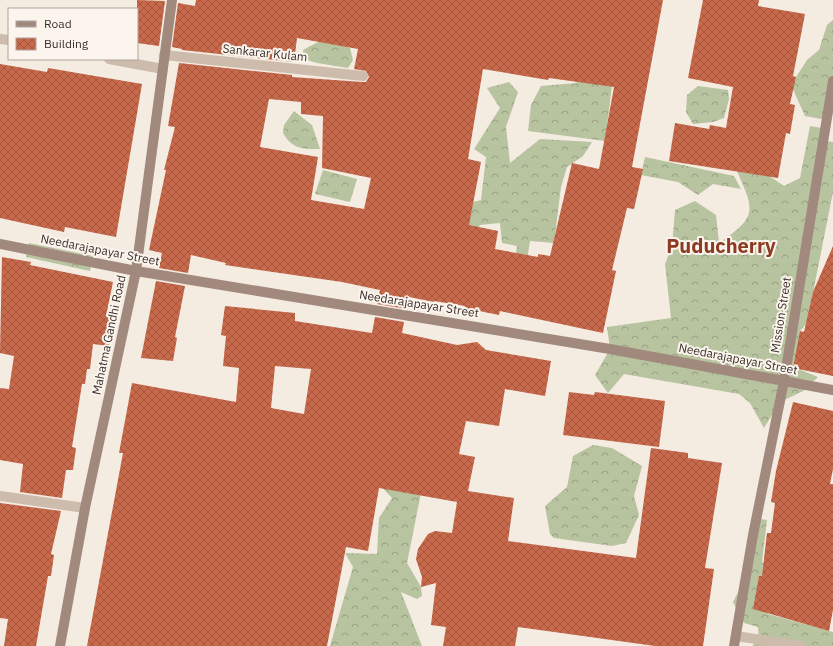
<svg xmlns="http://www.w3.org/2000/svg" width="833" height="646" viewBox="0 0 833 646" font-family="'IBM Plex Sans',sans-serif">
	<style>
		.forest { fill: url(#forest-crowns) }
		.building { fill: url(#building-cross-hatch); fill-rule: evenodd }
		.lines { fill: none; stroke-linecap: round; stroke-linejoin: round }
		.street { stroke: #cdbbac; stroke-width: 10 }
		.secondary { stroke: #a18a7d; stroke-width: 10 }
		.labels { text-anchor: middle; stroke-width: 4; stroke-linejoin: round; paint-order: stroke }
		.street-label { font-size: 12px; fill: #3b302b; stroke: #fbf5ee }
		.town-label { font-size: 20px; font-weight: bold; fill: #8c3b22; stroke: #fbf5ee }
	</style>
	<defs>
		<pattern id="forest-crowns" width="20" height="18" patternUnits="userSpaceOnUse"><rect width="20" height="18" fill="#b8c4a0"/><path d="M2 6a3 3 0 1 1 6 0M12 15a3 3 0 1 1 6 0" fill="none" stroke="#97a083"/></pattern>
		<pattern id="building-cross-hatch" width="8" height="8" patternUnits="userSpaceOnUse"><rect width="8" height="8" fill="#c8694b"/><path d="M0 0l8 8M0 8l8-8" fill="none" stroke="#a4573f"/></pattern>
	</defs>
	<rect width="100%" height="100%" fill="#f4ebe1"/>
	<path class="forest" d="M833,20v92l-6,8 -22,-4 -14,-31 16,-25 12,-10 8,-25z
		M618,38l-13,103 -77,-10 3,-26 10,-19 36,-3 -7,-10z
		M318,42h17l15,6 3,12 -5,8 -31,-5 -13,-4 -1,-9z
		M509,82l9,10 -12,35 4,36 30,-24 52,3 -9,14 -16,11 -6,20 -7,56 -24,-2 -9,56 -11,-2 7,-49 -15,-3 -2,-20 -20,2 -6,13 -11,-4 3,-30 15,-4 5,-43 -12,-8 26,-41 -13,-20z
		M698,86l30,4 1,9 -5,19 -11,4 -20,2 -7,-12 1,-17z
		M294,111l18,14 8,24c-18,0 -28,0 -37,-16l1,-8z
		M810,126l18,3 -2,12 7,1v50l-26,131 -7,8 -2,38 20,8 -15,14 -23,11 -16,26 -14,-25 -11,-9 -115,-20 -16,19 -13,-18 15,-26 -3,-22 64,-9 -6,-54 7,-17 3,-37 20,-9 21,14 3,28c40,-27 35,-33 17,-74l14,-6 34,23 16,-8z
		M645,157l89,19 7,13 -28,-5 -15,11 -20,-13 -37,-7z
		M323,170l34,9 -7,23 -35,-8z
		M29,243l64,13 -3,15 -64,-14z
		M593,445l19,3 30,18 -8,30 5,19 -13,28 -14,3 -58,-8 -4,-4 -5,-28 22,-19 6,-31z
		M423,483l-16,80 14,24 1,9 -5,3 -16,-7 21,54h-92l23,-79 -8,-14 32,1 2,-36 13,-20 -12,-13z
		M761,519l6,1 -5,42 10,11 -7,30 3,11 65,18v14h-81l7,-6 -1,-13 -14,-4 -11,-21 15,-29z"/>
	<path class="building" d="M137,0l28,1 -6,45 -22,-3z
		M196,0h467l-31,167 11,2 -9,40 -7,-1 -15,62 4,1 -13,62 -103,-22 -1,4 -35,-7 1,-2 -31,-5v1l-25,-5 -2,12 -30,-5 3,-14 -38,-8 -117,-17 1,-2 -35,-8 -3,18 -29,-5 3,-15 -13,-3 17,-80h-2l11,-43 -7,-1 11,-63 113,12v2l70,5h4l3,-5 -3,-6 -12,-2 4,-20 -61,-11 -3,24 -112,-12v-1l-10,-2 6,-44 17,3zM483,69l65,11 1,-2 65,9 -15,82 -27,-6 -22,93 -12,-2v3l-43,-8 3,-18 -29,-6 12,-63 -13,-3zM269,99l32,3v12l22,2 -1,52 49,10 -7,31 -53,-9 7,-43 -58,-10z
		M703,0h56l-1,6 47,8 -12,62 3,1 -6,27 5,1 -5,29 -4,-1 -8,45 -109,-17 6,-38 34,6 1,-4 16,3 7,-41 -45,-9z
		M0,64l47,8 1,-4 94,16 -26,153 -51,-10 -1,5 -64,-14z
		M833,246v130l-40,-8 7,-37 4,1 9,-40z
		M2,257l29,5 -1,3 83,17 -7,34 9,2 -6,28 -16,-2 -3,25h-3l-2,15h-3l-10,63 4,1 -3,22h-7l-4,28 -42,-6 3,-28 -23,-4v-72l9,1 5,-33 -14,-3z
		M156,281l29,5 -10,51 2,1 -4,23 -32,-3z
		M225,306l70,7v8l77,12 3,-16 29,5 -2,11 55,12 20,-3 9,8 65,11 -6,35 -40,-7 -6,37 -33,-5 -7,33 16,3 -7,34 46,7 -6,43 128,17 15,-110 37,5v5l34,5 -17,105 9,1 -11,77h-48l-137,-19 -3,19h-72l3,-19 -15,-2 5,-42 -15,4 1,-10 -6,-18 2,-10 10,-15 7,-3 17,2 5,-31 -78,-14 -11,63 -22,-4 -19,99h-240l36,-193h-4l13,-70 104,19 3,-34 -16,-2 3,-30 -5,-1zM275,366l36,3 -7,45 -33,-6z
		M569,392l25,3 1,-3 70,9 -6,46 -96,-12z
		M793,402l40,9v58l-3,15h3v126l-4,21 -76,-22 6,-33h3l5,-43h4l4,-30 -4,-1 5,-31z
		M0,503l61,8 -10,43 3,1 -3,21h-3l-12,70h-32l4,-27 -8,-1z"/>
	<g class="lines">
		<path class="street" d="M0,39l9,1
			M164,55l199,21
			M109,59l54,10
			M0,496l85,12
			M736,636l65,10"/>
		<path class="secondary" d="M0,244l136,27 474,78 223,41
			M60,646l25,-138 51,-237 36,-271
			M734,646l19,-111 31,-154 49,-300"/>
	</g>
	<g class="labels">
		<g class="street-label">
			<text transform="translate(265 53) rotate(6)" y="4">Sankarar Kulam</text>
			<text transform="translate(100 250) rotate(11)" y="4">Needarajapayar Street</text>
			<text transform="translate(419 304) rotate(9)" y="4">Needarajapayar Street</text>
			<text transform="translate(781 315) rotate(-81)" y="4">Mission Street</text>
			<text transform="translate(109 335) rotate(-78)" y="4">Mahatma Gandhi Road</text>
			<text transform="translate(738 359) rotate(11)" y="4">Needarajapayar Street</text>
		</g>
		<g class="town-label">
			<text x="721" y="253">Puducherry</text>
		</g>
	</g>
	<rect x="8" y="8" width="130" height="52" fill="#fbf5ee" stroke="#aea6a0"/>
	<rect x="16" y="21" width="20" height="6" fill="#a18a7d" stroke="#aea6a0"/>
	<text x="44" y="28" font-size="12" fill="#3b302b">Road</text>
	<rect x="16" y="38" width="20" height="12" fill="url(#building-cross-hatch)" stroke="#aea6a0"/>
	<text x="44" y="48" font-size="12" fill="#3b302b">Building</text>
</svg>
